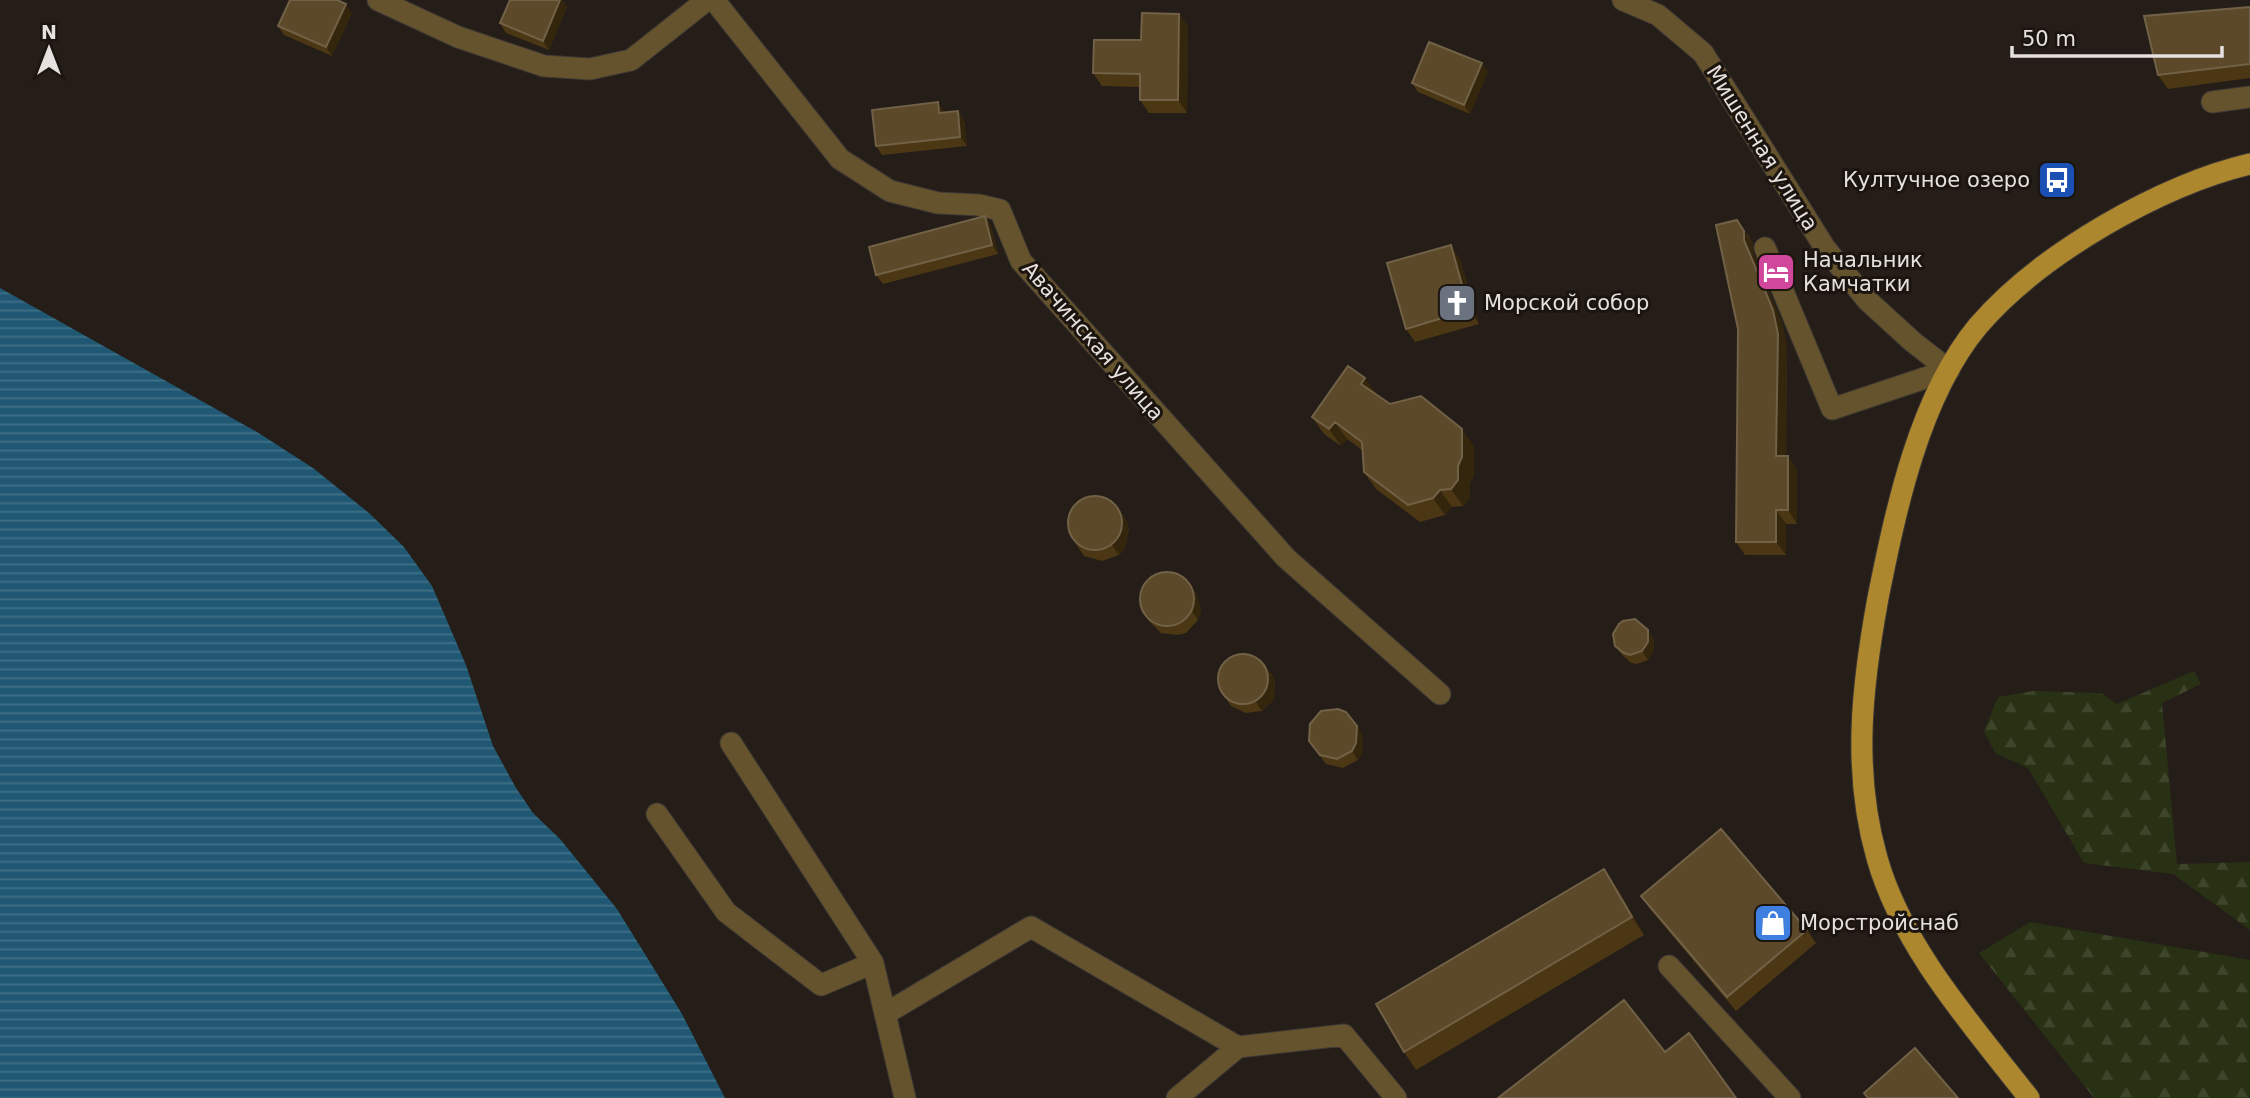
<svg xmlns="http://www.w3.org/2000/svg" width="2250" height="1098" viewBox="0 0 2250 1098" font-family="'DejaVu Sans',sans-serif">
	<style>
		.forest { fill: url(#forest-firs) }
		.water { fill: url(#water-rules) }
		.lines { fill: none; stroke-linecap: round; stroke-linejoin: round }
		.minor-casing { stroke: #3f3834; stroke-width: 23 }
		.major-casing { stroke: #3f3834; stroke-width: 23 }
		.minor { stroke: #65532d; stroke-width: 21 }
		.major { stroke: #ac872e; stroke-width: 21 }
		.wall { fill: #4b3714 }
		.shaded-wall { fill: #34250d }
		.building { fill: #5b492a; stroke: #716146; stroke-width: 2 }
		.labels { text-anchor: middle; stroke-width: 6; stroke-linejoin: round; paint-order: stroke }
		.street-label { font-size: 21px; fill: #e6e1de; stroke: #1b140f }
		.poi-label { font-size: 21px; fill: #e6e1de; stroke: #1b140f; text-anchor: start }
	</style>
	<defs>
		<pattern id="forest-firs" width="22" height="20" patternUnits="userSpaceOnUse" patternTransform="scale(1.75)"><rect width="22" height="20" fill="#283114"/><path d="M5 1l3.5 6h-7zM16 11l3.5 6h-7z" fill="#3d452a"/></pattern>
		<pattern id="water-rules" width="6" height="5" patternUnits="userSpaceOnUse" patternTransform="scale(1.75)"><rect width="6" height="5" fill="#205873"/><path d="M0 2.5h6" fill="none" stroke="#407086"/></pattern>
	</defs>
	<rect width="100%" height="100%" fill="#241d18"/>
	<path class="forest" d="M2194,671l7,13 -39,19 15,161 73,-2v68l-77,-56 -89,-11 -56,-95 -33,-15 -11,-22 14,-34 35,-6 68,2 16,11z
		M2030,922l220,38v138h-156l-115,-145z"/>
	<path class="water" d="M0,288l257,144 56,36 56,45 35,34 28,39 34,79 27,81 23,42 17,25 27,26 57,70 65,105 43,84h-725z"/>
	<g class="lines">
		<g class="minor-casing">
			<path id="minor" d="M378,0l80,37 86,29 46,3 41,-9 76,-60
				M714,0l126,159 50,32 48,12 41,2 21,5 21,51 265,297 154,136
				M1623,0l35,15 45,38 122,195 42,52 46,42 36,28
				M2212,102l38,-5
				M1765,248l67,161 117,-39
				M731,743l142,220 32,135
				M657,814l69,98 95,73 52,-22
				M1669,966l121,132
				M885,1014l146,-87 207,120
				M1177,1098l61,-51 106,-12 52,63"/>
		</g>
		<g class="major-casing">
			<path id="major" d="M2029,1098c-56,-72 -127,-151 -152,-240 -25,-87 -15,-173 1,-260 18,-89 41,-201 100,-272 35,-41 81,-74 127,-101 45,-26 94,-49 145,-61"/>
		</g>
		<use href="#minor" class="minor"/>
		<use href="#major" class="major"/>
	</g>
	<path class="wall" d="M510,0h52l5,7 -18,43 -43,-17 -6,-10z
		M2250,7v71l-82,11 -10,-14z
		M352,13l-20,43 -48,-21 -6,-9z
		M1179,14l9,13 -1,86h-38l-9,-13v-13l-38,-1 -9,-13z
		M1488,72l-18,42 -52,-22 -6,-9z
		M938,102l6,11 20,7 3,26 -85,9 -6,-9z
		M985,216l6,10 7,28 -115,30 -7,-9z
		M1747,233l6,11v9l29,70 5,24 -1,109 11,13v55h-11v31h-41l-9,-13 2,-213z
		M1460,259l19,65 -64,18 -9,-13z
		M1365,378l11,16 14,10 84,42v29l-4,8v15l-7,8 -11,1 -7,8 -25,7 -44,-33 -12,-17 -2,-22 -15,-11 -6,7 -17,-12 -12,-17z
		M1120,511l6,9 3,9 -4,19 -6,7 -17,6 -18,-5 -16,-24z
		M1196,593l5,18 -3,9 -12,13 -8,2 -17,-2 -12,-12 -6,-9z
		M1654,639v12l-6,9 -11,4 -6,-1 -9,-8 -7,-9z
		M1271,673l4,8 -1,18 -12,12 -16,2 -15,-7 -11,-16z
		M1363,735v17l-5,8 -15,8 -17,-4 -17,-23z
		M1616,886l28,49 -228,135 -12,-18z
		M1641,896l166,34 9,13 -80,68 -86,-102z"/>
	<path class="shaded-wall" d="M560,0h2l5,7 -18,43 -6,-9z
		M346,4l6,9 -20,43 -6,-9z
		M1179,14l9,13 -1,86 -9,-13z
		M1482,63l6,9 -18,42 -6,-9z
		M938,102l6,10 1,10 -6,-9z
		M958,111l6,9 3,26 -7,-9z
		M985,216l6,10 7,28 -6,-9z
		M1737,220l16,24v9l29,70 5,24 -1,122 -10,-13z
		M1451,245l9,14 19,65 -10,-14z
		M1365,378l12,17 -16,-11z
		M1335,422l12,17 -6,7 -12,-17z
		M1462,429l12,17v29l-4,8v15l-7,8 -12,-17 7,-23z
		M1788,456l9,13v55l-9,-14z
		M1440,490l12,17 -7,8 -12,-17z
		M1776,510l10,14v31l-10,-13z
		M1120,511l6,9 3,9 -4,19 -6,7 -7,-10z
		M1190,584l6,9 5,18 -3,9 -6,-9z
		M1648,630l6,9v12l-6,9 -6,-9z
		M1265,664l10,17 -1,18 -12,12 -6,-9z
		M1357,726l6,9v17l-5,8 -6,-9z
		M1604,869l12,17 28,49 -12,-18z"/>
	<path class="building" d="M290,0h47l9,4 -20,43 -48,-21z
		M510,0h50l-17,41 -43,-18z
		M2250,7v57l-92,11 -14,-59z
		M1142,13l37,1 -1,86h-38v-26l-47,-1 1,-33h47z
		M1429,42l53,21 -18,42 -52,-22z
		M938,102l1,11 19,-2 2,26 -84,9 -4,-36z
		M985,216l7,29 -116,30 -7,-28z
		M1737,220l7,11v9l29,70 5,24 -2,122h12v54h-12v32h-40l2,-213 -22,-104z
		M1451,245l18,65 -63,19 -19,-66z
		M1348,366l17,12 -4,6 29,20 31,-8 41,33v28l-4,9v14l-7,9 -11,1 -7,8 -25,7 -44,-33 -2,-30 -27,-20 -6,7 -17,-12z
		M1068 523a27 27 0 1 1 54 0a27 27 0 1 1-54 0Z
		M1140 599a27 27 0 1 1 54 0a27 27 0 1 1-54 0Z
		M1635,619l13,11v12l-6,9 -12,4 -6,-2 -9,-7 -2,-12 6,-10 4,-3z
		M1218 679a25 25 0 1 1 50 0a25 25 0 1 1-50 0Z
		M1338,709l8,3 11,14 -1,17 -4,8 -15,8 -17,-4 -11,-14 1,-17 11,-13z
		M1721,829l86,101 -80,67 -86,-101z
		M1604,869l28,48 -228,135 -28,-48z
		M1624,1000l41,52 24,-19 47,65h-238z
		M1915,1048l43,50h-90l-4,-5z"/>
	<defs>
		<g id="bus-square" transform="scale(2.0125)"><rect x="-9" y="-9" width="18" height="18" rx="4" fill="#1a4fb4" stroke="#1b140f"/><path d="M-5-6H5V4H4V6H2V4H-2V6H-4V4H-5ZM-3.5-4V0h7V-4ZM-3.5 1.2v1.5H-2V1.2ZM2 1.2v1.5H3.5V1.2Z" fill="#fff"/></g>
		<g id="hotel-square" transform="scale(2.0125)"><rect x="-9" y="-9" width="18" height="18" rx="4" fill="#d1479c" stroke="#1b140f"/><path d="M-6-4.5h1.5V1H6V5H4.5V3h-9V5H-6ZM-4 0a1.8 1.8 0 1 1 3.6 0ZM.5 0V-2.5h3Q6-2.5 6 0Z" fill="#fff"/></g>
		<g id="church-square" transform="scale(2.0125)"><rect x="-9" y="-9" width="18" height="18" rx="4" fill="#6b7280" stroke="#1b140f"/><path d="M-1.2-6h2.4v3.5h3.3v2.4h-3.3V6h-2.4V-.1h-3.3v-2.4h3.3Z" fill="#fff"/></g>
		<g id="shop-square" transform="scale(2.0125)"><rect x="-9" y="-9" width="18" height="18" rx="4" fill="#3f7fe0" stroke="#1b140f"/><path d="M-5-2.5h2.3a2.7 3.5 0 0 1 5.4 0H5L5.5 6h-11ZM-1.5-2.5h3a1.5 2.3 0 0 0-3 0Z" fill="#fff"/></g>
	</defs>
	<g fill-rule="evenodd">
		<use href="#bus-square" x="2057" y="180"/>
		<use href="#hotel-square" x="1776" y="272"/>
		<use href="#church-square" x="1457" y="303"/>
		<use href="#shop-square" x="1773" y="923"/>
	</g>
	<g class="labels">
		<g class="street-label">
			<text transform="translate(1762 148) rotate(58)" y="7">Мишенная улица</text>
			<text transform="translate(1093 341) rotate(49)" y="7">Авачинская улица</text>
		</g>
		<g class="poi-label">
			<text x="2030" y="187" text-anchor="end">Култучное озеро</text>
			<text x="1803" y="267">Начальник<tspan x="1803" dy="24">Камчатки</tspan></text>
			<text x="1484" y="310">Морской собор</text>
			<text x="1800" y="930">Морстройснаб</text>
		</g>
	</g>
	<g transform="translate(49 49)" stroke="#1b140f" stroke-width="5" paint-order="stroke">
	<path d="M0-5L12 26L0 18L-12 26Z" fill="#e6e1de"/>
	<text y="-10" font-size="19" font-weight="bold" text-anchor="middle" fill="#e6e1de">N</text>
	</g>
	<path d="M2012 46v10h210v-10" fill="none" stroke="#e6e1de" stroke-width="3.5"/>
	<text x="2022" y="46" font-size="21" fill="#e6e1de" stroke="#1b140f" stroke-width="5" paint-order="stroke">50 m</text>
</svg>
